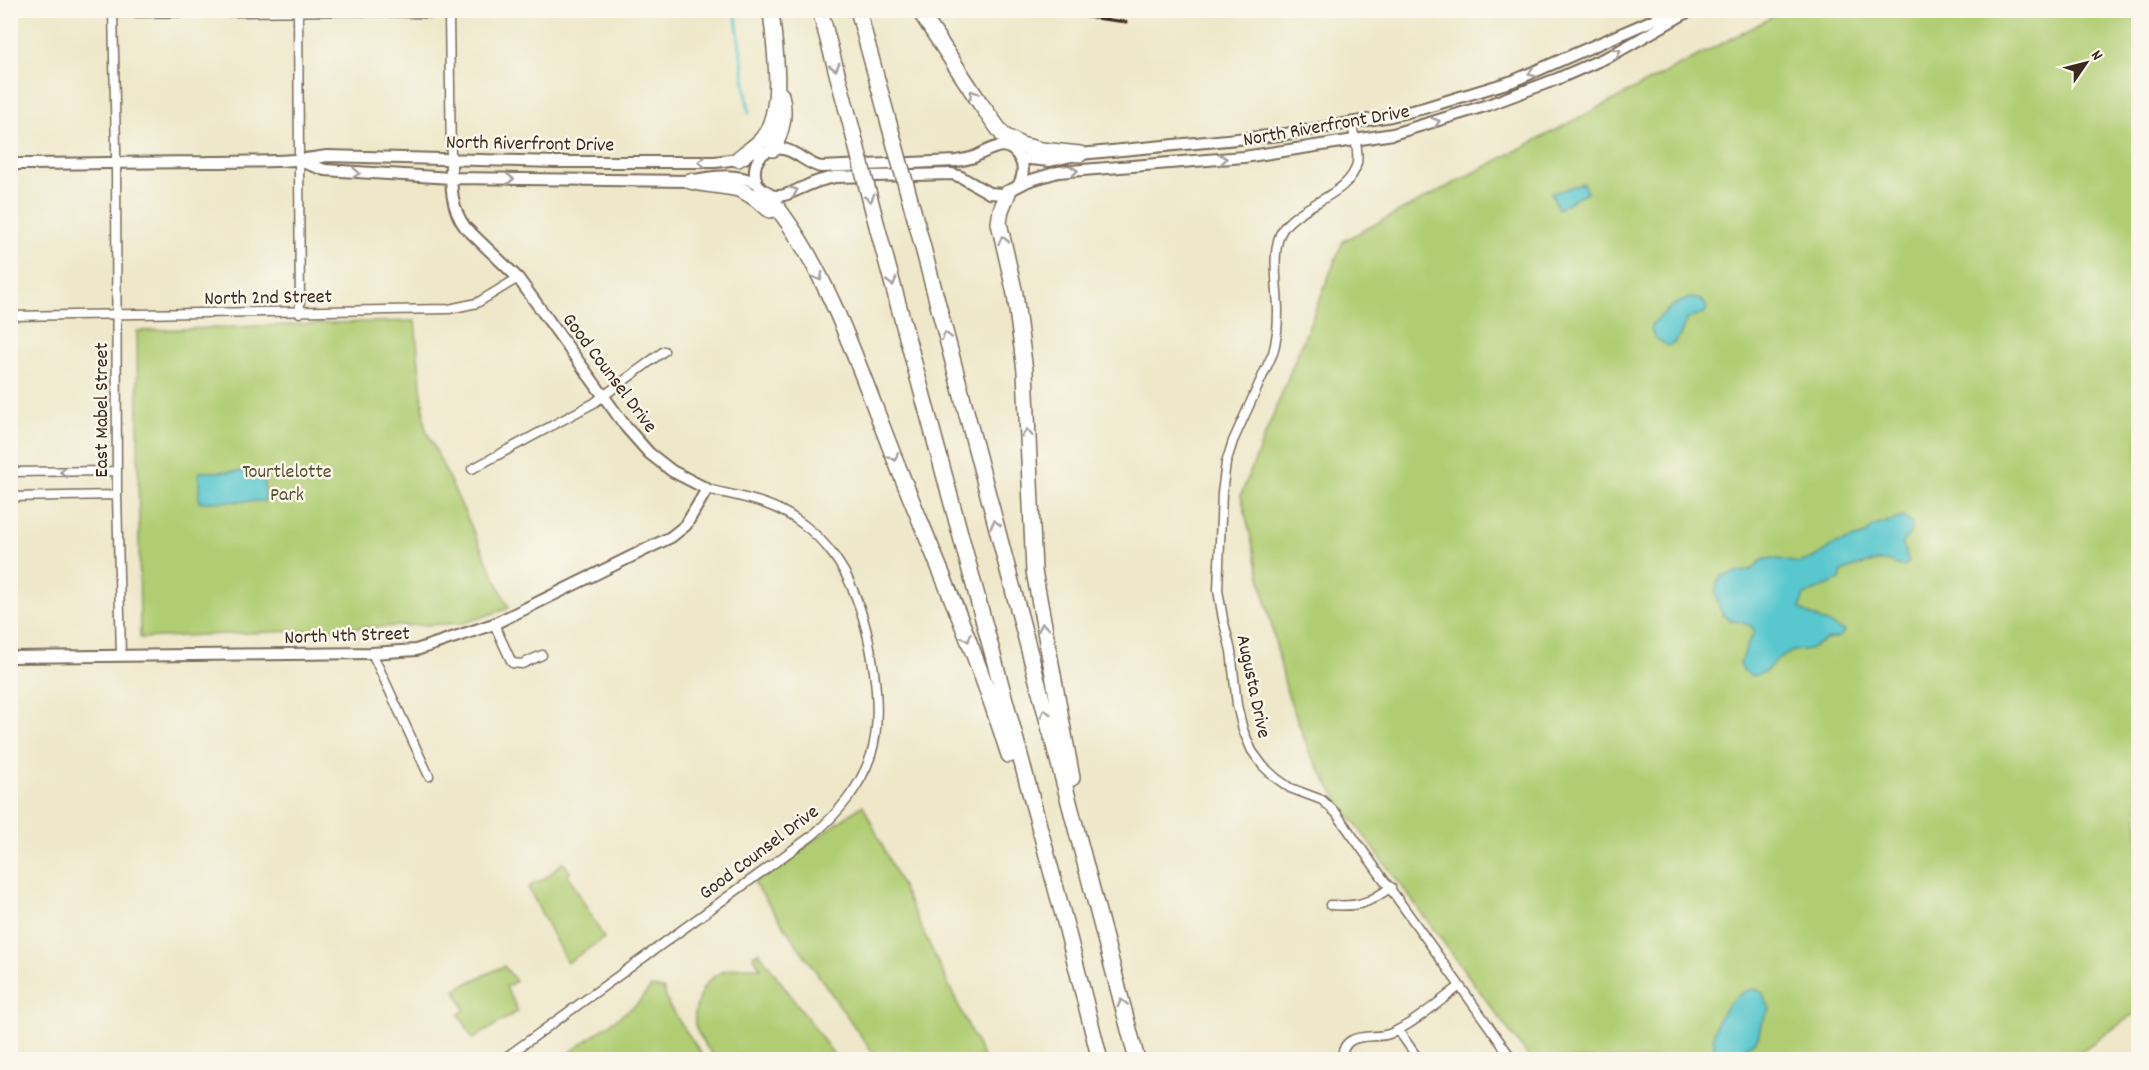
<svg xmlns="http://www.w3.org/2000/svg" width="2149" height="1070" viewBox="0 0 2149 1070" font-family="Dekko,sans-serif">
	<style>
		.green { fill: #b0cd73; stroke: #767c48; stroke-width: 1.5 }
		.water { fill: #59c7ce; stroke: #4a7876; stroke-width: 1.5 }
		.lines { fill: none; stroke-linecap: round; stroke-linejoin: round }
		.stream { stroke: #59c7ce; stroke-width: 3 }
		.street-casing { stroke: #7a6c5a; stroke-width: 11 }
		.secondary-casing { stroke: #7a6c5a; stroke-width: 14 }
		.highway-casing { stroke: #7a6c5a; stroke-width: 18 }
		.street { stroke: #fff; stroke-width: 8 }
		.secondary { stroke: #fff; stroke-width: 10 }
		.highway { stroke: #fff; stroke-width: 15 }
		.rail { stroke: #3b2a1e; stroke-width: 3 }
		.highway-bridge-casing { stroke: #7a6c5a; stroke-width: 18; stroke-linecap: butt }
		.highway-bridge { stroke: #fff; stroke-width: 15 }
		.oneway { stroke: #a79f9a }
		.labels { text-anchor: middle; stroke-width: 5; stroke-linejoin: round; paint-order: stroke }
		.street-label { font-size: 20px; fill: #3b2a1e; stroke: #fbf7ec }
		.park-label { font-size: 20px; fill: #585333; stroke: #fbf7ec }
	</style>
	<rect width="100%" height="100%" fill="#fbf7ec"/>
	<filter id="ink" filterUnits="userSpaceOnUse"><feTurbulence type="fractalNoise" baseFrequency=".0167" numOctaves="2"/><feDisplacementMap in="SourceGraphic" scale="12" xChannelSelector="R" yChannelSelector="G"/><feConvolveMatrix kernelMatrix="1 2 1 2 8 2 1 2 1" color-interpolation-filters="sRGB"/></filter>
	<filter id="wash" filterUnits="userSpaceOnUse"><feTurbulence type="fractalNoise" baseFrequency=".008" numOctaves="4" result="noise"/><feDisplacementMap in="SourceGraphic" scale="24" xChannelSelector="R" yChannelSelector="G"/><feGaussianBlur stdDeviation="1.35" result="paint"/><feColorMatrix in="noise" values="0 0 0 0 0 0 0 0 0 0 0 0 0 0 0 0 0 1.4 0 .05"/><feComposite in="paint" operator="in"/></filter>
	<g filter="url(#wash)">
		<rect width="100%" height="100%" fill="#eee7c9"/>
		<path class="green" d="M1784,11h347l7,11v989l-68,48h-540l-190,-256 -30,-49 -23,-62 -46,-197 102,-254z
			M415,321l10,106 84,181 -45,15 -324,15 -3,-307 195,-8z
			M863,805l121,254h-107l-123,-176z
			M563,862l7,10 -2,3 36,63 -37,25 -39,-76 19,-10z
			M759,952l78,107h-121c-7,-9 -16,-19 -20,-31 -3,-9 -1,-18 2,-27 8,-30 36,-37 63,-33l-8,-12z
			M504,966l12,15 -10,6 12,24 -45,28 -14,-25 6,-4 -10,-21z
			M651,987l12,2 6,17 36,53h-144l76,-55z"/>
		<path class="water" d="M1583,183l4,9 -29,17 -7,-17 3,1z
			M1689,298c9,0 15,2 18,10l-3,6 -16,4c-8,11 -5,23 -21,28 -8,-6 -17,-10 -16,-21l21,-19z
			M264,471l1,30 -66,1v-30z
			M1903,517l9,7 -2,9 -8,11 7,18 -4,4c-11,0 -10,-3 -19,-5 -8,-2 -37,7 -44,11l-2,8 -36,15 -4,13 10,7 34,16 -4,6 -14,3 -17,9 -16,2 -19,11 -9,10 -13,4 -9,-6 -3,-6c4,-7 4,-11 7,-18 3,-8 14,-17 -1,-22 -5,-3 -13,-2 -18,-5 -9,-5 -14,-26 -11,-35 1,-3 4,-5 5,-8l29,-6 11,-10 10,-2 27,5 12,-4 25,-15 29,-9 9,-9z
			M1755,989l7,3 8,17 -9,15 -2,11 -4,6 -11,7 -3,11h-28c3,-9 -1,-19 1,-28 5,-18 21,-40 41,-42z"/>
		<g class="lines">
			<path class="stream" d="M735,10l14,103"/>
		</g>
	</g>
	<g filter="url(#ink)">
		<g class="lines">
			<g class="street-casing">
				<path id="street" d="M113,10l3,140 1,345 4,160
					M298,10l2,303
					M113,13l235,-2 101,3 2,145
					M1351,122c3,13 8,27 6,41 -6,32 -56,40 -74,66 -13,19 -5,60 -5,82 0,15 -1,28 -5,42l-40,88 -7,22 -4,30 -4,97 5,29 8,32 6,54 6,25 9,21 11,15 13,12 14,10 32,12 14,13 177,247
					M10,316l439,-7 28,-6 41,-25
					M472,469l122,-66 70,-52
					M10,472l107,-1
					M10,497l107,-2
					M494,624l18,39 10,1 20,-9
					M372,653l57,123
					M1330,905c28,2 38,-1 61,-18
					M1398,1030l21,30
					M502,1060l311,-225c26,-23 47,-47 58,-80 14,-44 0,-123 -18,-165 -10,-25 -28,-49 -49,-65 -31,-24 -60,-27 -97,-36
					M1342,1060c0,-9 2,-16 10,-20 11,-6 26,-2 37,-6 22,-8 52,-34 71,-48"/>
			</g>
			<g class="secondary-casing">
				<path id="secondary" d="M1020,158l30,3 30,-7 200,-19 111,-19 33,-8 89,-27 163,-71
					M302,162l23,8 126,8 239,3c22,-5 46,-8 67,2
					M10,164c66,0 132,-2 198,-2 40,-1 79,1 119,-6l229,6h159l30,-4
					M1018,186c5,-9 7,-18 2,-27 -13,-23 -30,-9 -46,-2 -6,2 -12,3 -18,4l-135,6c-16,-3 -30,-22 -47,-18 -28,5 -24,47 4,47 9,0 18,-6 26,-9 10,-5 20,-8 31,-10l117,-3 9,3 28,16 14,1 25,-13 30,-9 186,-15 149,-23 95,-29 69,-26 55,-24 79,-45
					M10,657l362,-4 44,-3 78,-26 177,-87 15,-12 21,-36 -35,-18 -23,-18 -23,-26 -108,-149 -53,-51c-15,-20 -14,-44 -14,-68"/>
			</g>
			<g class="highway-casing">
				<path id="highway" d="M820,10l32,119
					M858,10l30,110
					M919,10l61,93 23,32 18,10 20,5 39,4
					M773,149c9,-19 13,-34 8,-54
					M738,159c8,-7 19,-13 25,-21 23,-31 11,-92 8,-128
					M690,181c15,4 33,4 48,8 12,4 22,13 32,21
					M765,193c61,68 95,179 129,264 40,99 83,196 115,298
					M1008,193l-7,17 -2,13 16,71 10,77 9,200 38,207
					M917,225l220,835
					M877,226l188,696 35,138"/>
			</g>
			<use href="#street" class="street"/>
			<use href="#secondary" class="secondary"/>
			<use href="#highway" class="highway"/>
			<path class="rail" d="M1066,10l21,7 39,5"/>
			<g class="highway-bridge-casing">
				<path id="highway-bridge" d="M888,120l29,105
					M852,129l25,97"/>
			</g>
			<use href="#highway-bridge" class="highway-bridge"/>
		</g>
		<defs><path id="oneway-chevron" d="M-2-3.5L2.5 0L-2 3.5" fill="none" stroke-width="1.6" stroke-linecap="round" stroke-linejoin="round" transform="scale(1.5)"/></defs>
		<g class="oneway">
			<use href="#oneway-chevron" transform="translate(1617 52) rotate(-28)"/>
			<use href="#oneway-chevron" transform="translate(835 67) rotate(75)"/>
			<use href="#oneway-chevron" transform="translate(1532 73) rotate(158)"/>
			<use href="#oneway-chevron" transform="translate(973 94) rotate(-123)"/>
			<use href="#oneway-chevron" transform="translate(1436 122) rotate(-17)"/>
			<use href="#oneway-chevron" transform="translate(1223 159) rotate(-6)"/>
			<use href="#oneway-chevron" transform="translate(702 162) rotate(-180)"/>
			<use href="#oneway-chevron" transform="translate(1074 171) rotate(-6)"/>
			<use href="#oneway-chevron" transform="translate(356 173) rotate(5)"/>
			<use href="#oneway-chevron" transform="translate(510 179) rotate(1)"/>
			<use href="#oneway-chevron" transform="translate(794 191) rotate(-24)"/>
			<use href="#oneway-chevron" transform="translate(870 198) rotate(75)"/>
			<use href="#oneway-chevron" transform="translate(1003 240) rotate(-103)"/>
			<use href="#oneway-chevron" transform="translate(819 277) rotate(62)"/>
			<use href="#oneway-chevron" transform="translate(892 282) rotate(75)"/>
			<use href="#oneway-chevron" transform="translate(946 336) rotate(-105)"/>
			<use href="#oneway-chevron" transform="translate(1027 433) rotate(-92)"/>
			<use href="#oneway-chevron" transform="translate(894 457) rotate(68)"/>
			<use href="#oneway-chevron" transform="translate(64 472) rotate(179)"/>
			<use href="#oneway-chevron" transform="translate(995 524) rotate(-105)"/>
			<use href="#oneway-chevron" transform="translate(1043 627) rotate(-101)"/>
			<use href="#oneway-chevron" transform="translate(967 638) rotate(68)"/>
			<use href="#oneway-chevron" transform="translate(1045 713) rotate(-105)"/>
			<use href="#oneway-chevron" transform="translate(1122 1003) rotate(-105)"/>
		</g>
	</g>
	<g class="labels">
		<g class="street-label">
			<text transform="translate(1326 124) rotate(-10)" y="7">North Riverfront Drive</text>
			<text transform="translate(530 142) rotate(1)" y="7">North Riverfront Drive</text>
			<text transform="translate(268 296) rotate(-1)" y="7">North 2nd Street</text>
			<text transform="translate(611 372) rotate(53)" y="7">Good Counsel Drive</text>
			<text transform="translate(100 410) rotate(-90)" y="7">East Mabel Street</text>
			<text transform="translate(347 634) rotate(-2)" y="7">North 4th Street</text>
			<text transform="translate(1255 686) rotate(78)" y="7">Augusta Drive</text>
			<text transform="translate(758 851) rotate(-37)" y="7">Good Counsel Drive</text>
		</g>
		<g class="park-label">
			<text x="287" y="477">Tourtlelotte<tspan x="287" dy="23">Park</tspan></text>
		</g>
	</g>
	<rect width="2149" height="1070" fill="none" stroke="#fbf7ec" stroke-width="36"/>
	<g transform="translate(2086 63) rotate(55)" stroke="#fbf7ec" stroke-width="4.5" paint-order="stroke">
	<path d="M0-4.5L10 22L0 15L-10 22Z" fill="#3b2a1e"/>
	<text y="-9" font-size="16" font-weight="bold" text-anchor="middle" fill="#3b2a1e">N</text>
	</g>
</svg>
